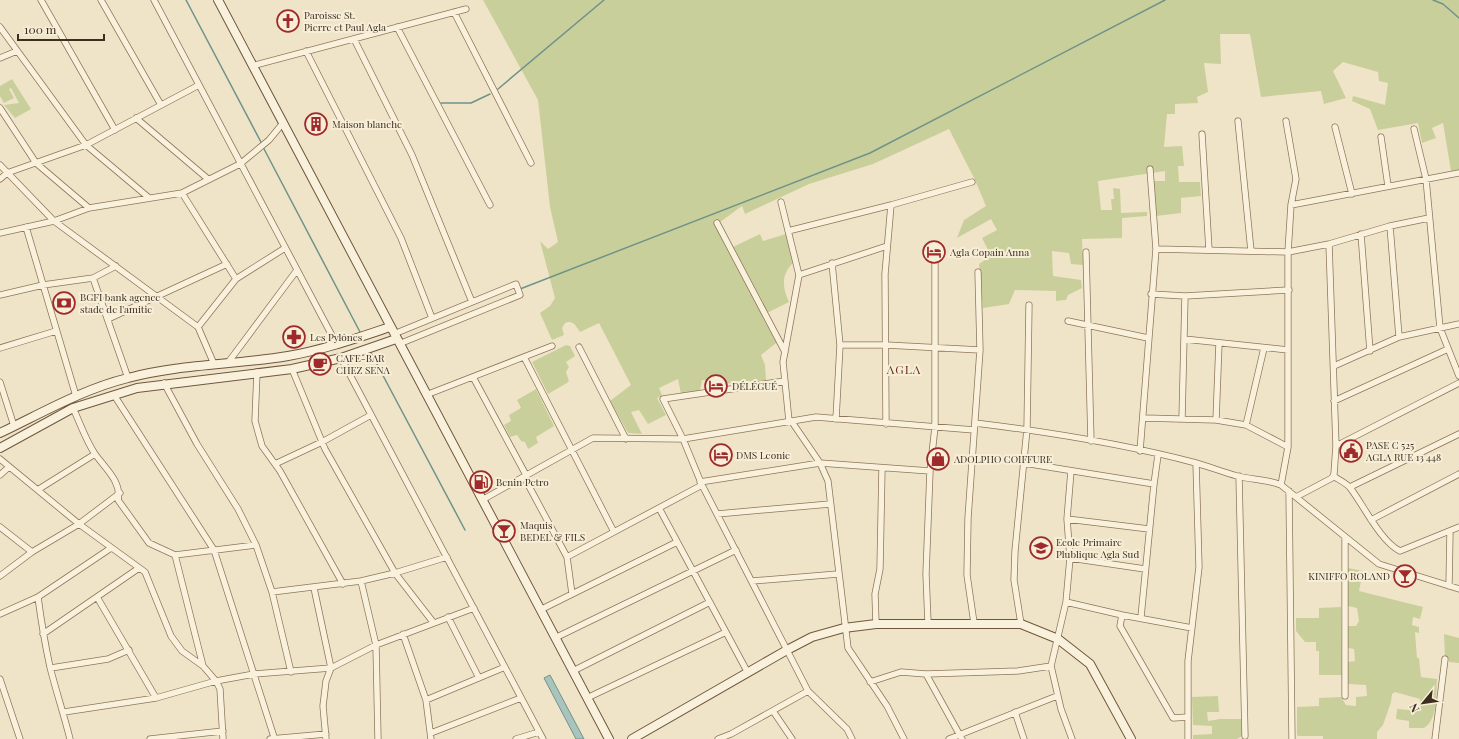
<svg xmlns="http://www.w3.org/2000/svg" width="1459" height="739" viewBox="0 0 1459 739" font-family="'Playfair Display',serif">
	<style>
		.green { fill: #c9cf9b }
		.water { fill: #a9c4bc; stroke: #6f938a }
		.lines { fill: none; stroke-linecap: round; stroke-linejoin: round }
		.stream { stroke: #6f938a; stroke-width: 1.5 }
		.street-casing { stroke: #8d765c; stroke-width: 7 }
		.secondary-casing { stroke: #6f573f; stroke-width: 10 }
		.street { stroke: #faf1dc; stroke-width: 5.5 }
		.secondary { stroke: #faf1dc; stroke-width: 8 }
		.labels { text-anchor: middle; stroke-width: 4; stroke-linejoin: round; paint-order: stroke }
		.poi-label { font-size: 10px; fill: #3d2e20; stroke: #f7eed8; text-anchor: start }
		.quarter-label { font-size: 12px; letter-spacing: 1px; fill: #6b2e1e; stroke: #f7eed8 }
	</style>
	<rect width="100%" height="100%" fill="#f0e4c8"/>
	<path class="green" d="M483,0h976v170l-8,1 -8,-48 -11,5 4,10 -14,5 -4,-20 -40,7 -8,-21 -18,-8 1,-5 32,9 3,-22 -9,-2 -1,-9 -35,-10 -10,9 13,27 -22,6 -3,-13 -60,6 -11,-63h-30l1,30 -17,-1 4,29 -11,5 1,6 -23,1v10h-8l-3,33 18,-1 2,20h-6l1,16h21l1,14 -20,2v15l-25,3 -3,-35h12v-10l-67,10 3,29h11l-1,-11h3l-1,-11 7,1 1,24 26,-1v4l-25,2v20l-40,1 1,26 -12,-1 -2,-11 -17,-2 1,25 28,4 1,8 -14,7 -2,5 -10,1v-10l-41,-1 -6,14 -26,4 -4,-44 12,-8 -9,-18 15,-8 -6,-11 -34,19 7,-18 22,-14 -11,-26 -26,-51 -76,35 -64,20 -64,30 -3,-8 -22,16 13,25 27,-13 3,7 23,-7 8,28c-13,12 -12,25 -5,40l-22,11 13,27 -19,15 4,10 1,15 -24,5 -40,-5 -2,11 -19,3 -3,-15 -19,9 3,7 -5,3 9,17 -18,9 -9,-14 -8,2 11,22 -14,-1 -18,-32 21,-16 -32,-62 -19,9c-5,-7 -7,-12 -15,-9l-3,5 2,7 -12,5 -12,-27 10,-7 5,-8 -15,-57 8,8 10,-7 -8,-35 -12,-107z
		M12,79l19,30 -16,9 -11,-13 15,-2 -8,-15 -2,1 5,9 -10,5 -4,-7v-10z
		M566,345l4,1 5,10 -9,6 3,5 -3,5 3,9 -2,2 -19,11 -16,-32z
		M536,389l18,37 -18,11 2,6 -10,6 -3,-7 -4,-1 -4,-6 -7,2 -6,-12 7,-4 -2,-6 12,-7 -4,-8z
		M1348,568l15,3 -4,20 64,16 -3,12 -7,-2 -1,8 7,2v6l-4,-1 2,26h2l2,19 16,2c-1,14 1,41 -13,49h-15v-7l-13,-2 1,-10 24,2 -1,-12 -25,-7 -3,2 -1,8 -8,23 -6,7v7h-54v-3h-25l-1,-1v-28l22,-1v-8l22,-1 5,8 10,1v-9l11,-1 -1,-11 -18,-1v-22l7,-1 -1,-12 -6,-1v-22h8l3,-5 -2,-13 -9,-2z
		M1341,607l1,68h-23v-24h-3v-9h-11l-9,-11v-13h23v-10z
		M1444,634l15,4v25l-10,-1v-4l-4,-1z
		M1218,696l1,16h-12l1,9 12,-2h21l1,17 -5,3h-44v-4l19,-1v-8l-19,-1 -1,-28z"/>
	<path class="water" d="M550,675l34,64h-8l-32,-61z"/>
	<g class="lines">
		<path class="stream" d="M186,0l76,144
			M1433,0l10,4 16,14
			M498,89l106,-89
			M441,103h30l19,-9
			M263,147l97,185
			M520,289l350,-136 295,-153
			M371,353l94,177"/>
		<g class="street-casing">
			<path id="street" d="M41,0l74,130
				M101,0l60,105
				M154,0l183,345
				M454,12l77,151
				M0,27l86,118 62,52
				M397,27l93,178
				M354,39l58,116 60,147
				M306,51l95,187 31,80
				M0,58l17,-7
				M252,66l214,-57
				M0,108l36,55 53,45
				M136,118l72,61
				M1238,121l13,130
				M1335,127l17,67
				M1414,129l12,50 14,149 19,48
				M1202,134l7,116
				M1381,137l7,49
				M0,165l54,56 144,106 16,37
				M0,179l7,-6 79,-28 113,-60
				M182,193l54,86
				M781,202l18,73 -16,87 6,59
				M1291,205l168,-32
				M717,223l68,129
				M1390,226l9,111
				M26,227l50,169
				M788,231l103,-26 81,-23
				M0,233l54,-12 35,-13 93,-15 58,-29 29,-24 14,-17
				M1361,234l9,117
				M1156,249l132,3 41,-8 61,-18 39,-8
				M1086,252l5,189
				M832,263l8,82 -4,74
				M799,275l88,-29
				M93,278l35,100
				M1151,294l34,2 104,-6
				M0,295l43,-10 50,-7 23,-12
				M108,319l119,-55
				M1068,321l80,17
				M198,327l38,-48 49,-31
				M394,334l122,-50 4,11 -121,49
				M1184,339l104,11
				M840,345h46l94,5
				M579,347l47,92
				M0,348l56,-17
				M524,357l90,175
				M341,358l202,381
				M227,364l70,-94
				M1334,366l65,-29 60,-13
				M292,369l33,80 70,124 38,49
				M257,372l-2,49 7,25 18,25 63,113
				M473,377l53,98
				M785,381l-122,18 20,40 19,46 106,206 39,38 5,10
				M0,382l14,44
				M164,383l33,61 41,65 18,36 16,47 19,80
				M114,395l100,155 60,187
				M426,395l126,-49
				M1334,401l114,-52
				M73,408c7,15 13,33 22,46 10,14 27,28 23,46l31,43 26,12 81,-10
				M1144,418l72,2 30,5 42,22
				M1182,419l3,-123
				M1216,420l3,-77
				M792,422l28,41 8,18 20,167 39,58 17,33
				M975,423c74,9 149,21 221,40 14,4 27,9 41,13 15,4 30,3 44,9l98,79 80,25
				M886,424l-1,-150 6,-69
				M1246,425l18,-77
				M1336,446l123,-63
				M1140,451l16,-202 -6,-80
				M0,459l79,65 66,48 26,64 11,15 21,15 13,15 4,8 3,50
				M1024,463l130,21
				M275,464l47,-22 49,-27
				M0,475l9,-8
				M1239,476l6,260
				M1333,476c6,4 14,7 18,13 13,17 30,53 49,62l59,-24
				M524,477l43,80 5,37
				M700,482l120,-19 110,8
				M1281,485l7,-38v-195l3,-47 5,-26 -10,-58
				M1350,487l109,-53
				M39,489l56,-35
				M1289,491l3,248
				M1296,497l36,-19 2,-4 2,-28 -7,-202
				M482,500l111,-62 90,1 133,-22 158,13
				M659,508l89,165
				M717,514l113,-10
				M1067,519l82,10
				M1371,520l88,-46
				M0,527l32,25
				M175,555l28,111
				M567,557l135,-72
				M1070,558l75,11
				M0,576l32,-24 47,-28 41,-31
				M361,581l15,64 2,94
				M752,581l86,-7
				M1449,586l1,-54
				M314,588l17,80 -5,13 -3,25 3,33
				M272,592l89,-11 34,-8 52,-16
				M38,597c3,23 7,47 12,70 6,24 14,48 20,72
				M97,597l59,101
				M1066,602l56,13 70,13
				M540,610l137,-68
				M0,614l38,-17 73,-49
				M1122,615l-2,11 53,92 15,-1
				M448,617l31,61
				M1141,617l13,-133 4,-29
				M928,623l-2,-49 4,-103 5,-44v-166
				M974,623l-7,-48 1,-57 12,-168 -2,-78
				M876,624l-1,-30 5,-25 2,-101
				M1021,624l-7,-44 1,-29 12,-122 2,-124
				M43,634l96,-66
				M403,634l23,66 5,39
				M555,638l181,-88
				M1051,666l10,43 11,30
				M51,668l57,-9 21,-9
				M573,671l137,-69
				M926,674l36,65
				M0,679l20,60
				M870,682l31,-10 25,2 92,-3 33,-5 15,-64 4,-44 -3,-39 4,-48
				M1345,696v-159
				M587,698l139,-66
				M426,700l79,-33
				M773,711l19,28
				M64,712l92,-14 60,-17 38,-7 77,-6 45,-23 98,-37
				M1015,712l9,27
				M431,733l90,-35
				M150,739l73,-8
				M270,739l56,-5
				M516,739l23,-7
				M718,739l13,-5 77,-43
				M949,739l108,-43
				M1188,739v-78l11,-94 -3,-104
				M1435,739l10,-80"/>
		</g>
		<g class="secondary-casing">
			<path id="secondary" d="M218,0l391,739
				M0,433c42,-20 83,-44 128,-55 52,-14 107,-13 160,-22 35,-6 69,-18 102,-29
				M0,448l73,-40 64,-20 155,-19 49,-11 55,-19
				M632,739l155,-89 25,-13 32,-9 32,-4h145l37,15 32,25 41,75"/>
		</g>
		<use href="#street" class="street"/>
		<use href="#secondary" class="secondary"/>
	</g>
	<defs>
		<g id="church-ring" transform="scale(1.15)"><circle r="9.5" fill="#f7eed8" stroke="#9e2a2b" stroke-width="1.5"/><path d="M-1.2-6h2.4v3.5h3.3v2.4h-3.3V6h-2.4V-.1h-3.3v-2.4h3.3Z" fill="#9e2a2b"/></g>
		<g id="building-ring" transform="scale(1.15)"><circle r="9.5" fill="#f7eed8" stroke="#9e2a2b" stroke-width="1.5"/><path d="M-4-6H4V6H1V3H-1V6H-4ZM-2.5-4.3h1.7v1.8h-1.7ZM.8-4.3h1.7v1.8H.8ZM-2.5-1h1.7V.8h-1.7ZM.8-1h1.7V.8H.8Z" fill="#9e2a2b"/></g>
		<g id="hotel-ring" transform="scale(1.15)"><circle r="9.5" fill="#f7eed8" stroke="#9e2a2b" stroke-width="1.5"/><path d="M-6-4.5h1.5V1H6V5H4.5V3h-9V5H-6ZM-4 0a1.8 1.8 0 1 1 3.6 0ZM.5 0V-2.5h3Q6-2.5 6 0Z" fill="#9e2a2b"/></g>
		<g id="bank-ring" transform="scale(1.15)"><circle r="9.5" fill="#f7eed8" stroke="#9e2a2b" stroke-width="1.5"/><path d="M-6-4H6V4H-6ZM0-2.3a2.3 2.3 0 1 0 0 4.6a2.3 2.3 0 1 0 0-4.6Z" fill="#9e2a2b"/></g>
		<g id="pharmacy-ring" transform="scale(1.15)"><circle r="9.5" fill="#f7eed8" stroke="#9e2a2b" stroke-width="1.5"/><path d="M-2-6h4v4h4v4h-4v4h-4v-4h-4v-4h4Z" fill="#9e2a2b"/></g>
		<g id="cafe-ring" transform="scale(1.15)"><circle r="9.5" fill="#f7eed8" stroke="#9e2a2b" stroke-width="1.5"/><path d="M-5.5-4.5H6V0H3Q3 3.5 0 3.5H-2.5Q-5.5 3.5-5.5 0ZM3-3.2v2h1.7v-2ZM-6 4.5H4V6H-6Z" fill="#9e2a2b"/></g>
		<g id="civic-ring" transform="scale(1.15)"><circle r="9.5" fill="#f7eed8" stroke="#9e2a2b" stroke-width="1.5"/><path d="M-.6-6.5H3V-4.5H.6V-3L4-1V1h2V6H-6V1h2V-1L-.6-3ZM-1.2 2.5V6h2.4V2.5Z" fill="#9e2a2b"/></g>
		<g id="shop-ring" transform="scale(1.15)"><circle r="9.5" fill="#f7eed8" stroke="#9e2a2b" stroke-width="1.5"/><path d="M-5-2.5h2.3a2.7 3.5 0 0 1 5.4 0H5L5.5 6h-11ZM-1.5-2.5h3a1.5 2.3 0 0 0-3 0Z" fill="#9e2a2b"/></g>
		<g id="fuel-ring" transform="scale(1.15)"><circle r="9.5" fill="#f7eed8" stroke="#9e2a2b" stroke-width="1.5"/><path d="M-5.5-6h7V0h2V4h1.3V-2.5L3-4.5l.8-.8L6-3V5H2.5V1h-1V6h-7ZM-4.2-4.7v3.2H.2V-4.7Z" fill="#9e2a2b"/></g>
		<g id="bar-ring" transform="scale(1.15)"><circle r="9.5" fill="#f7eed8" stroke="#9e2a2b" stroke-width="1.5"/><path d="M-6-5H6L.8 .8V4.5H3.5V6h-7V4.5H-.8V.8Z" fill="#9e2a2b"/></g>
		<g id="school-ring" transform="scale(1.15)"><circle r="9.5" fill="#f7eed8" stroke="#9e2a2b" stroke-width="1.5"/><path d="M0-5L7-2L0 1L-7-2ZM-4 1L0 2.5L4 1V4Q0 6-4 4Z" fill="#9e2a2b"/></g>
	</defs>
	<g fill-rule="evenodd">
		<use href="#church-ring" x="288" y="21"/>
		<use href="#building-ring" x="316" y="124"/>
		<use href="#hotel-ring" x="934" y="252"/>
		<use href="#bank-ring" x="64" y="303"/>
		<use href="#pharmacy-ring" x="294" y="337"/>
		<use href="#cafe-ring" x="320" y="364"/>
		<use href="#hotel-ring" x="716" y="386"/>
		<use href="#civic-ring" x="1351" y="451"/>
		<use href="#hotel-ring" x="721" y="455"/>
		<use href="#shop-ring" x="938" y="459"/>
		<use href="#fuel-ring" x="481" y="482"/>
		<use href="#bar-ring" x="504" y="531"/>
		<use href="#school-ring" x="1041" y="548"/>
		<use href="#bar-ring" x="1405" y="576"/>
	</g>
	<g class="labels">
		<g class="poi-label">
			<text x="304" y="19">Paroisse St.<tspan x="304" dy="12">Pierre et Paul Agla</tspan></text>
			<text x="332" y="128">Maison blanche</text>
			<text x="950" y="256">Agla Copain Anna</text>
			<text x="80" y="301">BGFI bank agence<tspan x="80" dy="12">stade de l'amitie</tspan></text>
			<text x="310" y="341">Les Pylônes</text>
			<text x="336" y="362">CAFE-BAR<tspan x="336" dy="12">CHEZ SENA</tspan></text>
			<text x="732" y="390">DÉLÉGUÉ</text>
			<text x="1366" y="449">PASE C 525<tspan x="1366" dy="12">AGLA RUE 13 448</tspan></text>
			<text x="736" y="459">DMS Leonie</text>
			<text x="954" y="463">ADOLPHO COIFFURE</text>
			<text x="496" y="486">Benin Petro</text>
			<text x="520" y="529">Maquis<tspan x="520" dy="12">BEDEL &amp; FILS</tspan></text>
			<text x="1056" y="546">Ecole Primaire<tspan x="1056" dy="12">Plublique Agla Sud</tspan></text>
			<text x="1390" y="580" text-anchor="end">KINIFFO ROLAND</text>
		</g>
		<g class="quarter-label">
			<text x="904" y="374">AGLA</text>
		</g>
	</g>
	<g transform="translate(1423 703) rotate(241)" stroke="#f7eed8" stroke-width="3" paint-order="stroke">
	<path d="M0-3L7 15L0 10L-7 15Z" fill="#3d2e20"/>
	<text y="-6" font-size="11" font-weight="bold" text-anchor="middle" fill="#3d2e20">N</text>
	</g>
	<path d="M18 34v6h86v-6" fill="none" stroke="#3d2e20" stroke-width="2"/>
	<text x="24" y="34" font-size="12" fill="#3d2e20" stroke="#f7eed8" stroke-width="3" paint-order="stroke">100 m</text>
</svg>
